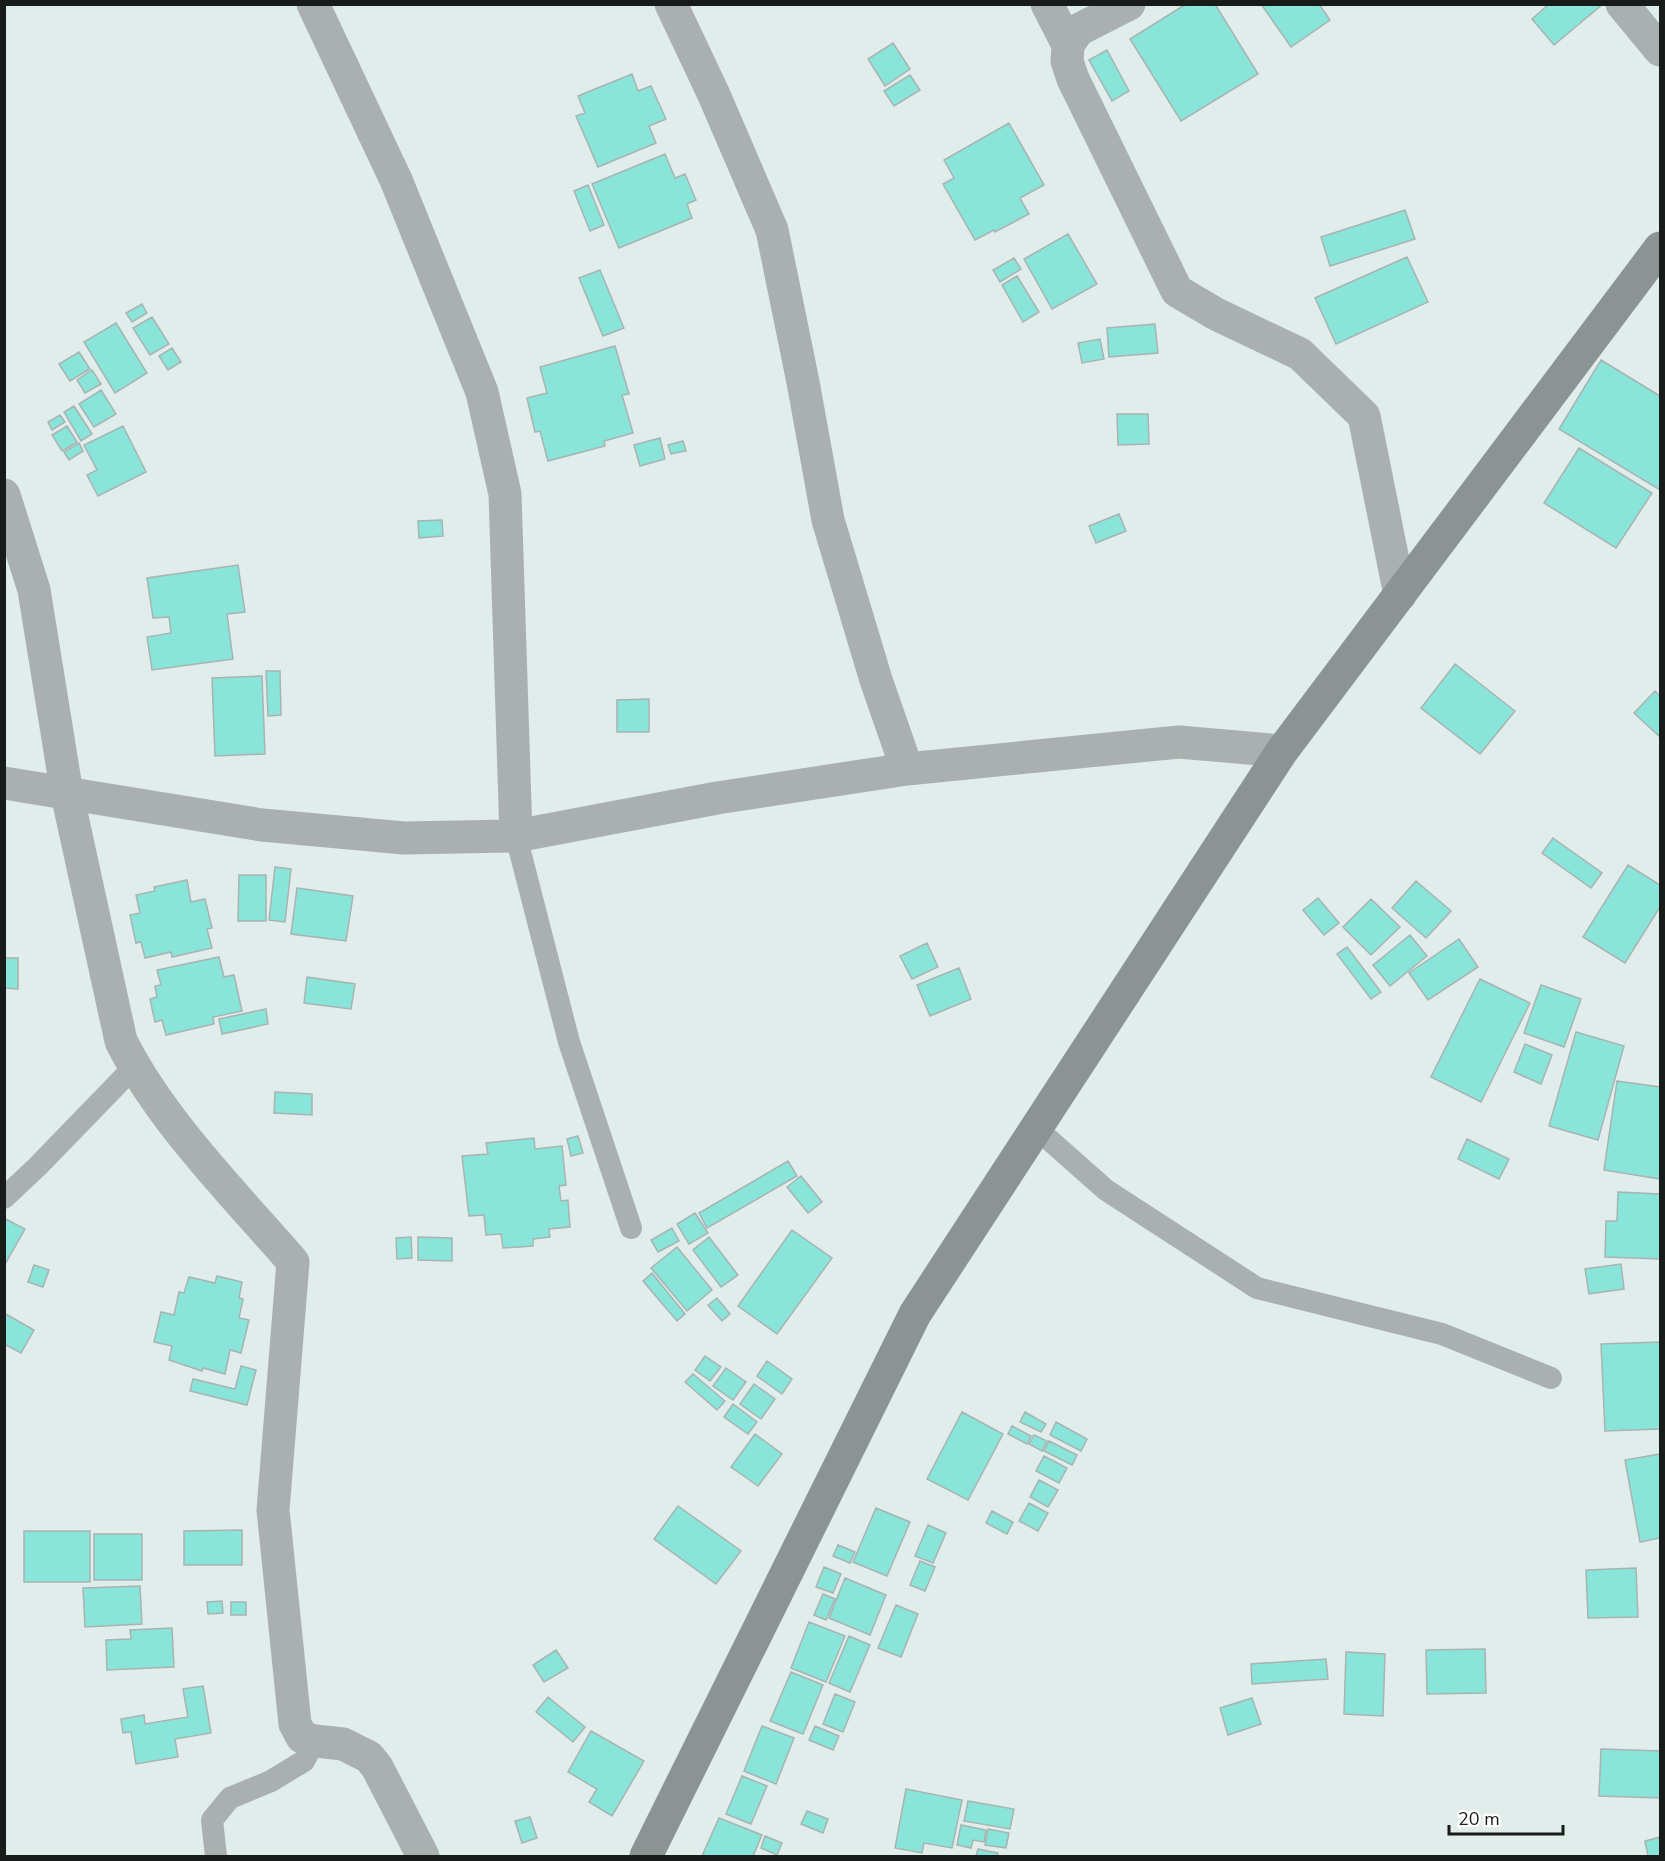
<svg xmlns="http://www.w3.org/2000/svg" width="1665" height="1861" viewBox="0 0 1665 1861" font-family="'Nunito Sans',sans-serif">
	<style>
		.building { fill: #89e4d9; stroke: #a7b4b2; stroke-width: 1.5 }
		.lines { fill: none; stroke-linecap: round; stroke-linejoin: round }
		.lane { stroke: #aab0af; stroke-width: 22 }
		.street { stroke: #aab0af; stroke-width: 33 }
		.secondary { stroke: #8c9493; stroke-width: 33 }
	</style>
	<rect width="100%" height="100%" fill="#e0edeb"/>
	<path class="building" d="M1186,4h29l43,70 -77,47 -51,-82z
		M1261,4h58l11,16 -39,27z
		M1549,4h54l-49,41 -22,-26z
		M893,43l17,26 -25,17 -17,-27z
		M1107,50l22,41 -17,10 -23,-41z
		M632,74l6,17 13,-5 15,33 -17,7 7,17 -58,24 -22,-51 9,-3 -7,-17z
		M910,75l10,15 -26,16 -10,-15z
		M1009,123l35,62 -24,13 9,16 -34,18 -1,-2 -19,10 -32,-56 11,-6 -10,-18z
		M665,154l10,24 10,-4 11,26 -9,4 5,14 -73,30 -27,-64z
		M588,185l16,40 -14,6 -16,-40z
		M1405,210l10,29 -85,27 -9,-29z
		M1068,234l29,50 -45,25 -28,-50z
		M1407,257l21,45 -92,42 -21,-46z
		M1014,258l7,11 -21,13 -7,-12z
		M600,270l24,58 -21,8 -24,-58z
		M1017,276l22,36 -16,10 -21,-37z
		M142,304l5,9 -15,9 -6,-9z
		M152,317l17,27 -19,11 -17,-27z
		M116,323l31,50 -32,20 -31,-51z
		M1155,324l3,29 -49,4 -2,-29z
		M1100,339l4,20 -22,4 -4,-20z
		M615,346l14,48 -7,1 11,38 -29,8 1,5 -57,15 -8,-30 -5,1 -8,-34 20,-5 -7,-26z
		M172,348l9,14 -13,8 -9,-14z
		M79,352l11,17 -20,12 -11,-17z
		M1601,360l59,36v94l-101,-61z
		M92,370l9,14 -16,9 -8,-13z
		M101,390l15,24 -22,13 -15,-23z
		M74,406l18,28 -11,7 -17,-29z
		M1117,414h31l1,30 -31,1z
		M60,415l5,7 -13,8 -4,-8z
		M67,426l10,16 -15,9 -10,-16z
		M123,426l23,46 -48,24 -11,-21 10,-5 -13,-25z
		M660,438l5,21 -25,7 -6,-21z
		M683,441l3,10 -15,3 -3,-9z
		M79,443l4,8 -14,9 -5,-8z
		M1579,448l73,45 -36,55 -72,-45z
		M1119,514l7,17 -30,12 -7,-17z
		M442,520l1,16 -24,2 -1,-17z
		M238,565l7,47 -18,2 6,45 -81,11 -5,-33 24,-4 -2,-16 -16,1 -6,-40z
		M1455,664l60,47 -35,43 -59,-46z
		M266,671h14l1,44 -13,1z
		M262,676l3,78 -50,2 -3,-78z
		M1655,691l5,5v41l-26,-24z
		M649,699v33h-32v-32z
		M1553,838l49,35 -11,15 -49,-35z
		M1628,865l32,20v22l-35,56 -42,-26z
		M275,867l16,2 -6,53 -16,-2z
		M239,875h27v46h-28z
		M187,880l4,22 14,-3 7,29 -5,1 5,19 -40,9 -1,-5 -26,6 -4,-16 -5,1 -6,-28 10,-2 -4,-18 19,-4 -1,-4z
		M1416,881l35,30 -25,27 -34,-30z
		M297,888l56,8 -7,45 -55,-7z
		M1318,898l21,25 -15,12 -21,-25z
		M1371,899l29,28 -29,28 -28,-28z
		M1410,935l17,21 -37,30 -17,-21z
		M1459,939l19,28 -50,33 -19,-27z
		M927,943l11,24 -26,12 -12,-23z
		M1347,947l34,45 -10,7 -34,-45z
		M219,957l5,20 10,-2 8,36 -29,6 1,7 -48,11 -4,-15 -7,2 -5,-23 7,-2 -2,-11 6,-1 -4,-15z
		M4,958h14v31l-14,-1z
		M959,968l12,31 -41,17 -13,-31z
		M307,977l48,7 -4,25 -47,-6z
		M1480,979l50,24 -49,99 -50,-25z
		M1541,985l40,14 -17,48 -40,-14z
		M266,1009l2,15 -46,10 -3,-15z
		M1576,1032l48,14 -26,94 -49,-14z
		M1525,1044l27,11 -11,29 -27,-12z
		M1617,1081l43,6v92l-56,-9z
		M275,1092l37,2v21l-38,-2z
		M578,1136l5,17 -12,3 -4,-17z
		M534,1138l1,11 27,-3 4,39 -7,1 2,15 7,-1 2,27 -21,2 1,8 -17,2v7l-30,2 -2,-14 -15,1 -2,-20 -15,1 -7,-60 26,-2 -2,-11z
		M1467,1139l42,20 -10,20 -41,-20z
		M788,1161l9,15 -90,52 -8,-15z
		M801,1176l21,26 -14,11 -21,-26z
		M1618,1192l42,2v65l-55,-2 1,-36h11z
		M695,1213l13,20 -19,11 -12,-20z
		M4,1218l21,11 -21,37z
		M672,1228l7,13 -21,11 -7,-12z
		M792,1230l40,28 -55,76 -39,-28z
		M411,1237l1,21 -15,1 -1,-21z
		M418,1237l34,1v23l-34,-1z
		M709,1237l29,38 -17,12 -28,-37z
		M677,1247l35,43 -25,21 -36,-43z
		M1621,1264l3,25 -35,5 -4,-25z
		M34,1265l15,5 -6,17 -15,-5z
		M652,1273l33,41 -8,7 -34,-40z
		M217,1276l25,6 -3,16 4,1 -4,19 10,2 -8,33 -11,-3 -5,24 -22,-6 -1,3 -33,-11 3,-14 -18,-4 7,-30 13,3 5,-23 5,1 5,-16 26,6z
		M717,1298l13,16 -8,7 -14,-16z
		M4,1313l30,17 -13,23 -17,-9z
		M1660,1342v87l-55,2 -4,-87z
		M705,1356l16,11 -11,14 -15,-11z
		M767,1361l25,18 -10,15 -25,-18z
		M241,1366l15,4 -9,35 -57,-14 3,-12 42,10z
		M726,1368l20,14 -13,18 -20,-14z
		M693,1374l32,27 -8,9 -32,-28z
		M754,1384l21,15 -14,20 -21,-15z
		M733,1404l24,18 -9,12 -24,-17z
		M962,1412l41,22 -35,66 -41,-21z
		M1025,1412l21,12 -5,8 -21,-10z
		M1056,1422l31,17 -6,12 -31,-16z
		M1012,1426l19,10 -4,8 -19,-10z
		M755,1434l27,20 -24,32 -27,-19z
		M1034,1435l13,6 -5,10 -13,-7z
		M1049,1441l28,14 -5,10 -28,-14z
		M1660,1454v84l-20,4 -15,-82z
		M1044,1456l23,12 -8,15 -23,-12z
		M1039,1480l19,10 -10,17 -18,-10z
		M1029,1503l19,10 -10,18 -19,-10z
		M678,1506l63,45 -25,33 -62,-45z
		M876,1508l34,14 -23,54 -34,-14z
		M992,1511l21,11 -6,12 -21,-11z
		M928,1525l18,8 -13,30 -18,-7z
		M242,1530v35h-58v-34z
		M24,1531h66v51h-66z
		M94,1534h48v46h-48z
		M838,1545l17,7 -5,11 -17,-7z
		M920,1561l15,6 -10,24 -15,-6z
		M824,1567l17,7 -8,19 -17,-6z
		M1636,1568l2,49 -50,1 -2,-48z
		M845,1578l41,17 -16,40 -41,-17z
		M140,1586l2,38 -57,3 -2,-39z
		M823,1594l12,5 -9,21 -12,-5z
		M222,1601l1,12 -15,1 -1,-12z
		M231,1602h15v13h-15z
		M896,1605l22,9 -17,43 -23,-9z
		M809,1622l36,14 -19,46 -35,-14z
		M172,1628l2,39 -67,3 -1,-30 25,-1 -1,-9z
		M849,1636l21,9 -20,47 -21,-9z
		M1485,1649l1,44 -59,1 -1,-44z
		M556,1650l12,18 -24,14 -11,-17z
		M1346,1652l39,2 -2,62 -39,-2z
		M1326,1659l2,20 -76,5 -1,-20z
		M791,1672l32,13 -20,49 -33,-13z
		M203,1686l8,47 -36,6 3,18 -42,7 -5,-32 -8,1 -2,-14 23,-4 1,9 43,-7 -5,-28z
		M835,1694l20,8 -12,30 -20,-8z
		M548,1697l37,30 -12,15 -37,-30z
		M1252,1698l9,26 -33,11 -8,-27z
		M762,1726l32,12 -18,46 -32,-13z
		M815,1726l24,10 -6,14 -24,-10z
		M591,1731l53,30 -32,55 -23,-14 8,-13 -29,-17z
		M1601,1749l59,2v47l-61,-2z
		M742,1776l25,10 -16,38 -25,-10z
		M906,1789l56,11 -10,48 -28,-5 -2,10 -27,-5z
		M968,1801l46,8 -4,20 -46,-8z
		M807,1811l21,8 -5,14 -22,-9z
		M530,1817l7,21 -15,5 -7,-22z
		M719,1818l43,17 -9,21h-51z
		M961,1825l25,5 -2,12 -11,-2 -2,8 -14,-3z
		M988,1829l21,4 -3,15 -21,-3z
		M765,1836l17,7 -5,12 -16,-7z
		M1660,1837v19h-12l-3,-15z
		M978,1849l20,4 -1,3h-21z"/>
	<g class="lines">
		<path class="lane" d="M516,836l53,206 62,186
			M1036,1128l70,62 151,98 185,46 109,44
			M4,1198l34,-32 96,-99
			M216,1856l-4,-36 18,-22 41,-17 33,-20 11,-20"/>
		<path class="street" d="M313,4l83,176 86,212 23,102 11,342
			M671,4l43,91 58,135 31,152 25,138 48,160 31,89
			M1047,4l21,41
			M1129,4l-51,26 -10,15 -1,16 6,18 104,212 39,23 84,40 64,62 36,179
			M1622,4l38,46
			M4,495l30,95 33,204 54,247c40,80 113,153 172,221l-20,248 22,214 7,13 13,4 28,3 26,13 8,10 46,89
			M4,783l258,42 142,13 112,-2 201,-38 190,-29 272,-27 103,9"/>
		<path class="secondary" d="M646,1856l269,-542 367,-563 378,-503"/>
	</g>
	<rect width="1665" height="1861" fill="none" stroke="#171c1b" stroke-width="12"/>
	<path d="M1449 1825v9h114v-9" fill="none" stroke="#171c1b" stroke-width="3"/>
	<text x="1458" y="1825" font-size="18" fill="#171c1b" stroke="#ffffff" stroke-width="4.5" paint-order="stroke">20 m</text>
</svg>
